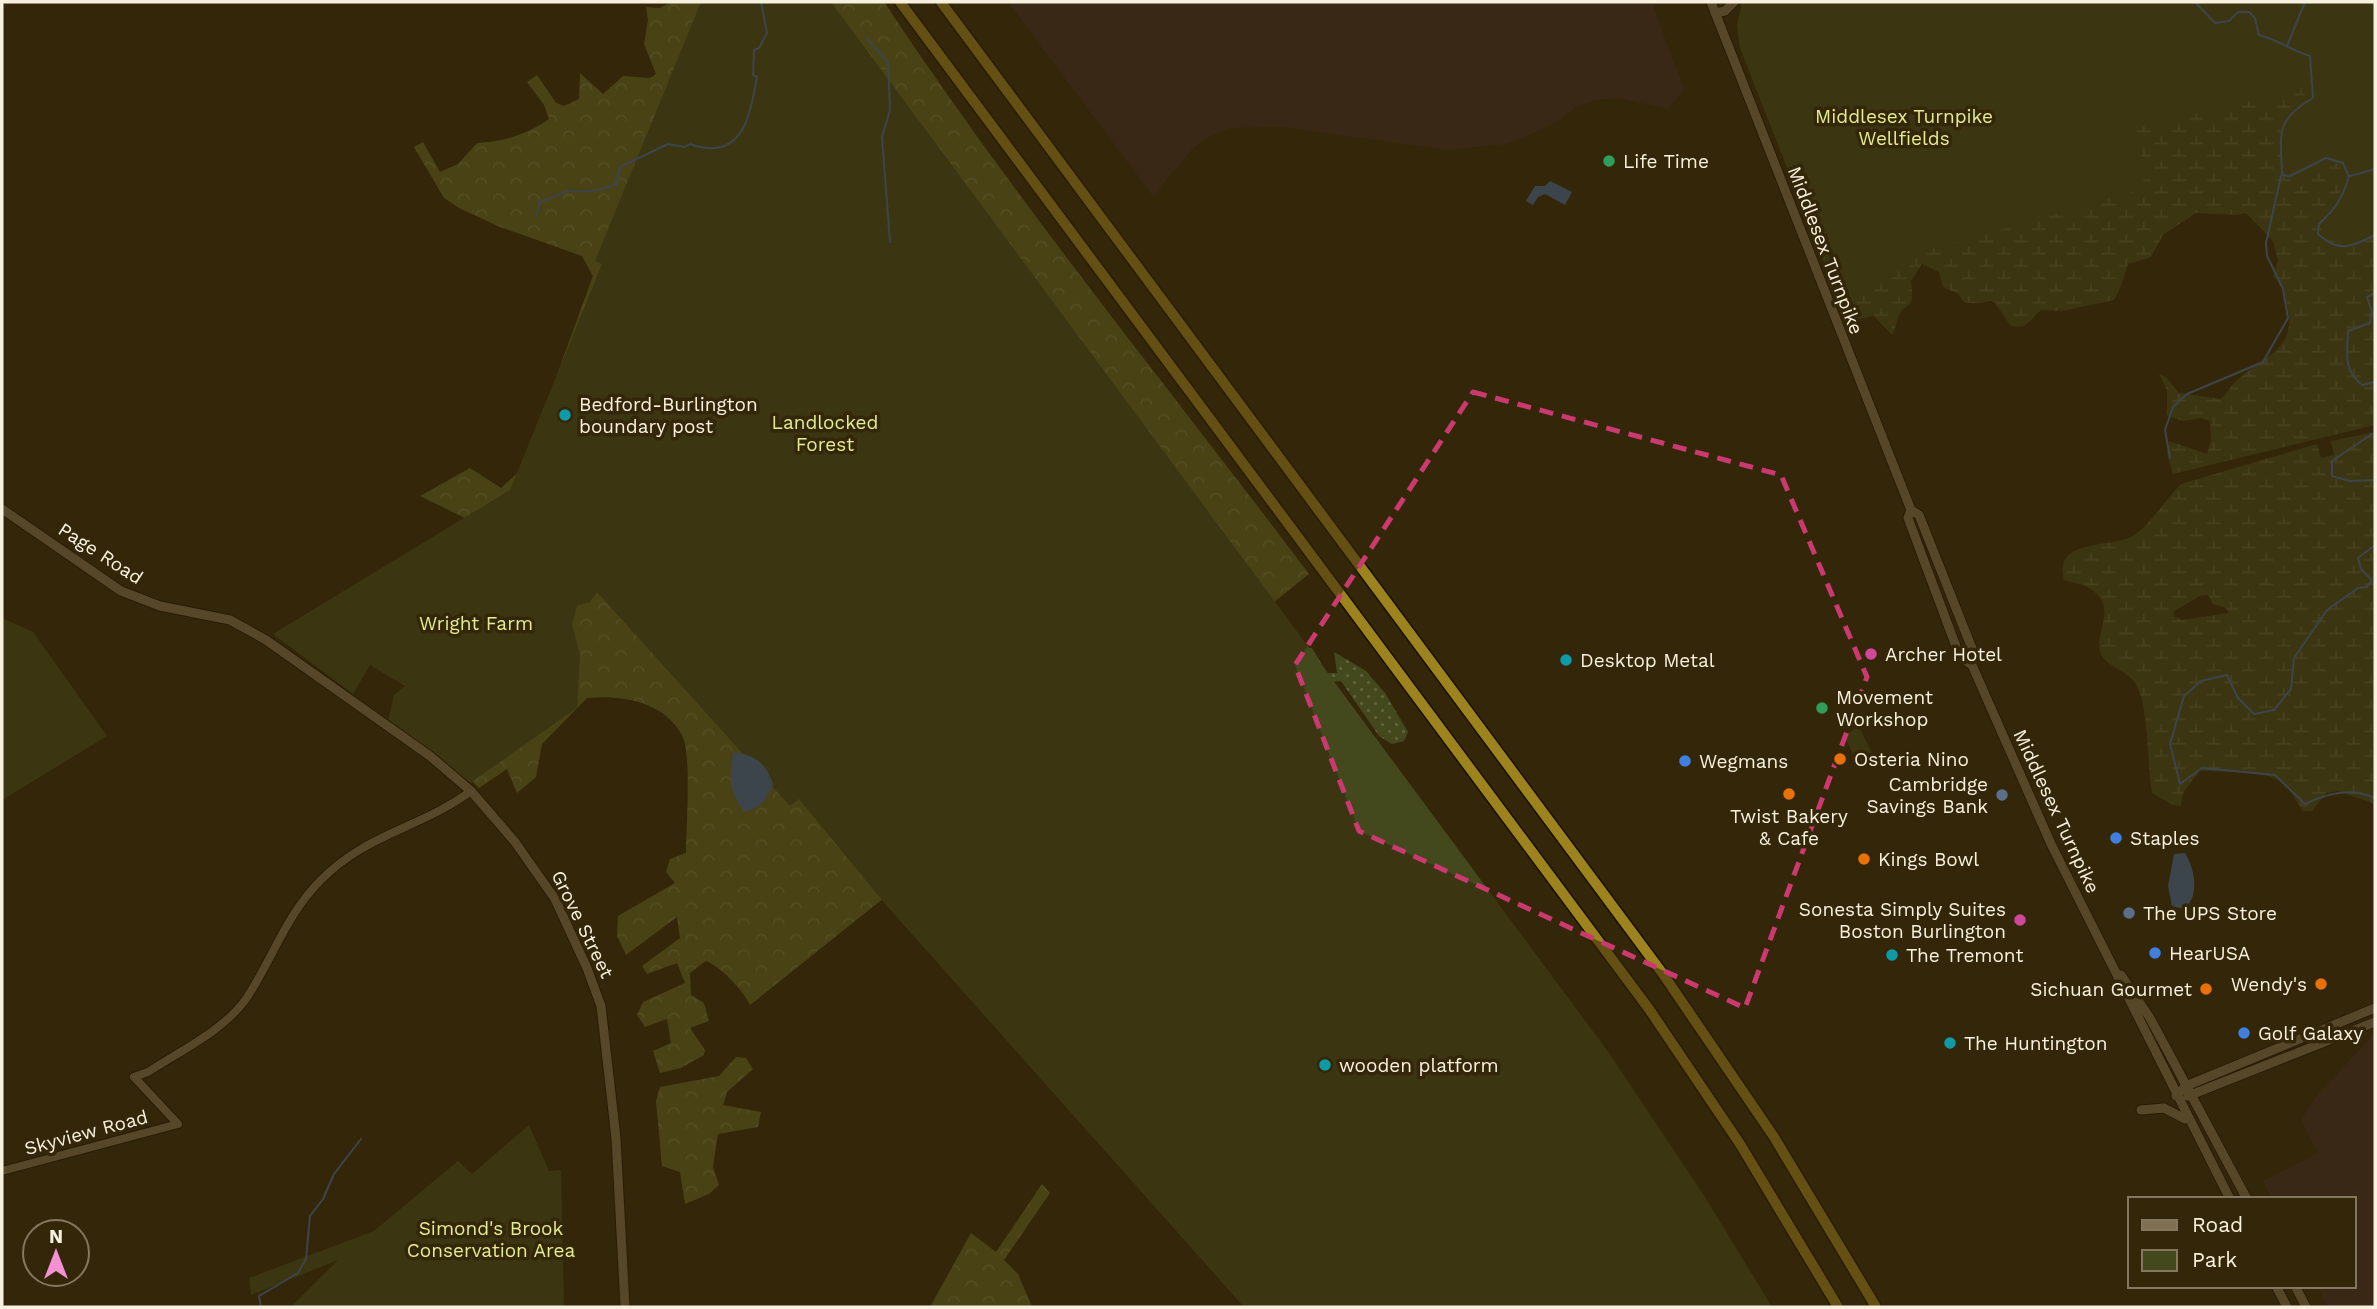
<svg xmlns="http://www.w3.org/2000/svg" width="2377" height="1309" viewBox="0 0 2377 1309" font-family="'Work Sans',sans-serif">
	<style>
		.commercial { fill: #3e2b27 }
		.grass { fill: url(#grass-dots) }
		.forest { fill: url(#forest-crowns) }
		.wetland { fill: url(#wetland-marsh); fill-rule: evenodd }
		.park { fill: #44481d }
		.water { fill: #466a9b }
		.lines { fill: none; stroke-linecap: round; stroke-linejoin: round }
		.stream { stroke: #466a9b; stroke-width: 2 }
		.tertiary-casing { stroke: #191000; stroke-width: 10 }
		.secondary-casing { stroke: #191000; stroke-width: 11 }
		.motorway-casing { stroke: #191000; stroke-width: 13 }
		.tertiary { stroke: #7e7051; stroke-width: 8 }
		.secondary { stroke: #7e7051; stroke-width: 9 }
		.motorway { stroke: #9c831e; stroke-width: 10 }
		.marked { fill: none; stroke: #ca396f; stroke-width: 5; stroke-dasharray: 14 9; stroke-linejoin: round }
		.leisure-dot { fill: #2e9e5b; stroke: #342709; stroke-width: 2.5 }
		.culture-dot { fill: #0f9aa8; stroke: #342709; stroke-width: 2.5 }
		.hotel-dot { fill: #d1479c; stroke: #342709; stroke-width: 2.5 }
		.food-dot { fill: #e8710a; stroke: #342709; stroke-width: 2.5 }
		.shop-dot { fill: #3f7fe0; stroke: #342709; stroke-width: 2.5 }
		.service-dot { fill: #5c6f8a; stroke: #342709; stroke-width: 2.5 }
		.labels { text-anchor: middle; stroke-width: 7; stroke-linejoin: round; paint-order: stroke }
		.park-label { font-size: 19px; fill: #e3ec8e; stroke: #342709 }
		.poi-label { font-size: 19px; fill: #f9f1df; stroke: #342709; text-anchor: start }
		.street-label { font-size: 19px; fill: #f9f1df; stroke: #342709 }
	</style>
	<defs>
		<pattern id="grass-dots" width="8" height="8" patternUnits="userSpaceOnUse" patternTransform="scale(1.75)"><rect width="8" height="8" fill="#44481d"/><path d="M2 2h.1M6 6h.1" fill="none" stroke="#60633d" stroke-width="1.8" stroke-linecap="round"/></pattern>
		<pattern id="forest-crowns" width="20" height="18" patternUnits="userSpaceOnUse" patternTransform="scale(1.75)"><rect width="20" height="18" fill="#616524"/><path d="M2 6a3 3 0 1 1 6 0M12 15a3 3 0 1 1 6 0" fill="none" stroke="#787c43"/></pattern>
		<pattern id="wetland-marsh" width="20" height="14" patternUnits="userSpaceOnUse" patternTransform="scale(1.75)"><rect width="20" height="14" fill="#44481d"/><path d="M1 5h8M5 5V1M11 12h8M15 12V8" fill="none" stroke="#60633d"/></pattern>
	</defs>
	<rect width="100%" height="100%" fill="#342709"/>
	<path class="commercial" d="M1008,2h648l-3,5 31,82 -16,20 -50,-11 -23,2 -21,8 -16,13 -24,12 -29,11 -57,6 -164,-23 -55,1 -19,8 -18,13 -39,47z
		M2375,1033v274h-47l-11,-21h37v-87h-82l-9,-18 55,-28 -17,-33 14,-22z"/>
	<path class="grass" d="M1293,648h19l15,25h10l-3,-21 32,19 19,22 23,39 -4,9 -12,3 -13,-8 -38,-55 -9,1z"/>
	<path class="forest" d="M672,2h212c131,198 282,382 425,572l-91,73 -268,198 -200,160c-6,-14 -30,-39 -44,-44l-16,12 1,22 13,8 5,18 -19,7 15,22 -1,5 -23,13 -21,5 -7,-22 18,-8 -4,-24 -22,8 -8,-12 6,-13 42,-19 -8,-20 -30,11 -5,-8 38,-28 -3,-21 -51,38 -9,-19 1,-20 57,-33 -9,-11 4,-13 16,-6c0,-24 6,-100 -4,-118 -19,-34 -60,-40 -95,-37l-45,46 -6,33 -19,16 -10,-24 -28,19 -9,-9 -1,-259 -49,-24 50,-28 31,20 22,-20 70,-192 -11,-20 -82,-29 -41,-19 -15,-10 -30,-51 9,-5 17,30 18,-8 19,-21c28,-2 49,-8 72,-24l-5,-14 -17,-23 10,-7 19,28 8,3 15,-7 1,-26 23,21 20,-18 27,2 6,-4 -12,-30 4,-24 -2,-13 13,1z
		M736,1057l10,1 7,11 -26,23 -4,13 38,7 -3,15 -40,7 -5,33 6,18 -10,9 -24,10 -5,-32 -18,-6 -6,-65 4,-14 59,-11z
		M1042,1184l8,9 -46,67 14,14 14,33h-102l41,-74 25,19z"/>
	<path class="wetland" d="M2375,2v423l-202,49 -6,-20 2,-13 38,13 4,-14 -1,-19 -9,-3 -18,3 -16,-5v-26l-8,-16 7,3 13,16 42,6c6,-5 9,-12 14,-17 26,-26 64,-31 52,-78 -4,-14 -1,-19 -14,-27l5,-16 -5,-20 -27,-28 -10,2 -40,-2 -33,22 -12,22 -23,7 -7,22 -7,14 -52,11 -21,-1c-11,9 -14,21 -31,15 -26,-39 -11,-17 -46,-23l-7,-9 -14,-6 -4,-15 -17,-8 -11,17c4,34 -5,17 -13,37 -3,7 -2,11 -6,17l-18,-19 -19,4 -10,-10 -13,-43z
		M2375,432v372l-37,-13 -12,2 -14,18h-9c-7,-9 -10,-19 -19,-27 -22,-18 -58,-9 -84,-14l-17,23 -2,13 -8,-1 -21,-12c-5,-28 -3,-90 -17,-110 -8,-12 -26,-16 -33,-27 -12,-21 20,-48 -13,-68 -8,-5 -18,-5 -25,-8 -11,-42 48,-32 69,-44 15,-9 35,-39 48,-52l136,-40 4,14 13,-3 -3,-14zM2208,595l5,9 13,4 2,5 -46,7 -9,-4 1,-5 26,-15z"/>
	<path class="park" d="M701,2h130l778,1051 96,144 67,110h-528l-358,-402 -87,-106 -9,7 -193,-214 -7,10 -13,4 -5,18 8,31 -3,53 -107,75 -82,-62 6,-26 11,-9 -35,-21 -17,29 -80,-60 237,-144 92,-226 -7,-3z
		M1742,2h633v233l-15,9 -24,-2 -13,-7 -3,-10c10,-19 37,-42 15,-63l-22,1 -21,11 -8,-4c-3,-18 -9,-40 4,-56 8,-10 18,-13 19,-27l-173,42 13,47 -14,16 -237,67 -54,49 -102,-260 -3,-22z
		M2,618l31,14 74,104 -105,64z
		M1859,727l17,34 -16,8 -16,-34z
		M529,1125l20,46 12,-1 3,137h-273l47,-47 -87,35 -2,-17 125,-47 84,-70 14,13z"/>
	<path class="water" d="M1550,181l22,11 -7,13 -20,-11 -7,3 -5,8 -7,-4 9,-15h10z
		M733,752c24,4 32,10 40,32 -6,15 -12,24 -29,28 -17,-26 -14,-31 -11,-60z
		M2185,853c10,16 15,44 -1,56l-12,-3 -4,-20 6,-32z"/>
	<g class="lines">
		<path class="stream" d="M2195,2l20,21 14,-2 9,-9h11l6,6 4,17c19,5 32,15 51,21l3,42c-39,22 -32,37 -31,77l8,1 36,-18 17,5 6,14c-8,23 -12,30 -30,47l-1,10c21,20 35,12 57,1
			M867,39l21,23 2,48 -8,27 8,105
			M2287,46l18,-44
			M2350,176l25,-7
			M536,216l4,-14c9,-2 24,-12 32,-11 16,1 29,0 44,-7l4,-17 48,-23 17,3 5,-3c53,19 60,-29 67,-67l-4,-2 1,-25 5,-2 8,-15 -6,-31
			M2375,293l-8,4 5,15 -2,11 -22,8c-1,22 -5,39 14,54l13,-3
			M2374,424l1,-1
			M2372,434l-40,27v15l18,5 25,-1
			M2170,458l-5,-28 8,-23 14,-13 76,-32 25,-44 -5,-29 -16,-33 -1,-13 15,-67
			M2375,545l-17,13 3,11 11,11 -5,7 -9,1 -31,22 -33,48 -3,31 -17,21 -20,4 -16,-16 -11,-23 -26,6 -17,15 -14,48 10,40 22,-16 73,7 30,29c22,-11 47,-17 70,-6
			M261,1307l-2,-11 39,-23 8,-14 4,-43 13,-17 11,-25 27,-35"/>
		<g class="tertiary-casing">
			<path id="tertiary" d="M2,1171l176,-47 -44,-47 14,-5c32,-21 75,-41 98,-73 26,-39 40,-84 74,-118 45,-47 101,-53 151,-90"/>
		</g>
		<g class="secondary-casing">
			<path id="secondary" d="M1711,2l200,508 -3,8 52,139 12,8
				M1715,13l10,-2 9,-9
				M2,509l119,82 39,15 70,14 36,20 164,116 41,35 44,51 40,57 32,69 14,38 15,132 9,169
				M1911,510l8,5 54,136 -1,14 79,179 179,355
				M2121,975l29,43 97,181
				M2176,1096l10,-10 189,-78
				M2188,1096l187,-74
				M2141,1110l23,-2 21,11
				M2276,1286l11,21
				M2295,1286l11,21"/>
		</g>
		<g class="motorway-casing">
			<path id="motorway" d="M900,2l749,1007 91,135 98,163
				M941,2l722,972 111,163 102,170"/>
		</g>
		<use href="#tertiary" class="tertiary"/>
		<use href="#secondary" class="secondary"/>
		<use href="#motorway" class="motorway"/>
	</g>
	<path d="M0 0H2377V1309H0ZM1473,392l308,83 86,202 -122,331 -386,-177 -64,-166z" fill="#342709" fill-opacity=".55" fill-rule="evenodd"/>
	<path class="marked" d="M1473,392l308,83 86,202 -122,331 -386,-177 -64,-166z"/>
	<g class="leisure-dot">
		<circle cx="1609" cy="161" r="7"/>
		<circle cx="1822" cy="708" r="7"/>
	</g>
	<g class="culture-dot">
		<circle cx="565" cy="415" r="7"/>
		<circle cx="1566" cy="660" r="7"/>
		<circle cx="1892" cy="955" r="7"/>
		<circle cx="1950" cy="1043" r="7"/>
		<circle cx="1325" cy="1065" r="7"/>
	</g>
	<g class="hotel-dot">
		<circle cx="1871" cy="654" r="7"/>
		<circle cx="2020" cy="920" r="7"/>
	</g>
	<g class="food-dot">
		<circle cx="1840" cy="759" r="7"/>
		<circle cx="1789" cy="794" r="7"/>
		<circle cx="1864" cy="859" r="7"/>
		<circle cx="2321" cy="984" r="7"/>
		<circle cx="2206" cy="989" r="7"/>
	</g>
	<g class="shop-dot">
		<circle cx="1685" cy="761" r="7"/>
		<circle cx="2116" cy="838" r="7"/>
		<circle cx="2155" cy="953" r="7"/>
		<circle cx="2244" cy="1033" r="7"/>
	</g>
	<g class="service-dot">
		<circle cx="2002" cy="795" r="7"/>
		<circle cx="2129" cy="913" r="7"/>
	</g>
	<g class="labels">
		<g class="park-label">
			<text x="1904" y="123">Middlesex Turnpike<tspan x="1904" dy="22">Wellfields</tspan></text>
			<text x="825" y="429">Landlocked<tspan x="825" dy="22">Forest</tspan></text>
			<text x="476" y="630">Wright Farm</text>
			<text x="491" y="1235">Simond's Brook<tspan x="491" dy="22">Conservation Area</tspan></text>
		</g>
		<g class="poi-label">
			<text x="1623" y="168">Life Time</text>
			<text x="579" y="411">Bedford-Burlington<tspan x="579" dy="22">boundary post</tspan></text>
			<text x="1885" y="661">Archer Hotel</text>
			<text x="1580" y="667">Desktop Metal</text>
			<text x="1836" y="704">Movement<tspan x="1836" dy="22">Workshop</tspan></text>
			<text x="1854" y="766">Osteria Nino</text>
			<text x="1699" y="768">Wegmans</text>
			<text x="1988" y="791" text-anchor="end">Cambridge<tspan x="1988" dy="22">Savings Bank</tspan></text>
			<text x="1789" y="823" text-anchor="middle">Twist Bakery<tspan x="1789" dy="22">&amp; Cafe</tspan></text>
			<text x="2130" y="845">Staples</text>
			<text x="1878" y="866">Kings Bowl</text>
			<text x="2006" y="916" text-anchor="end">Sonesta Simply Suites<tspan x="2006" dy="22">Boston Burlington</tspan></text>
			<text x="2143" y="920">The UPS Store</text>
			<text x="2169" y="960">HearUSA</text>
			<text x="1906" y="962">The Tremont</text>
			<text x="2307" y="991" text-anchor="end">Wendy's</text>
			<text x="2192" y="996" text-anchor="end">Sichuan Gourmet</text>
			<text x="2258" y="1040">Golf Galaxy</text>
			<text x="1964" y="1050">The Huntington</text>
			<text x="1339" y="1072">wooden platform</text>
		</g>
		<g class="street-label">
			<text transform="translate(1826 250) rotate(69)" y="7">Middlesex Turnpike</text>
			<text transform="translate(101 553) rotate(33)" y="7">Page Road</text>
			<text transform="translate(2057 811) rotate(65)" y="7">Middlesex Turnpike</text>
			<text transform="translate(583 924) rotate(64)" y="7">Grove Street</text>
			<text transform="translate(86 1132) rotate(-15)" y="7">Skyview Road</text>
		</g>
	</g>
	<rect width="2377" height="1309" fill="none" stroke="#f9f1df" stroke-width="7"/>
	<rect x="2128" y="1197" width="228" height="91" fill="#342709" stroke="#83785f" stroke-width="2"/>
	<rect x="2142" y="1220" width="35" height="10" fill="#7e7051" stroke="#83785f" stroke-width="2"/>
	<text x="2192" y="1232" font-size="21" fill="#f9f1df">Road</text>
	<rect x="2142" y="1250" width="35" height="21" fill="#44481d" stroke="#83785f" stroke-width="2"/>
	<text x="2192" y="1267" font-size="21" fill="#f9f1df">Park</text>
	<g transform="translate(56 1253)"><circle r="33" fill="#342709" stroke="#83785f" stroke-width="2"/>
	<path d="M0-5L12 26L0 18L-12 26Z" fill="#f491d3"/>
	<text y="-10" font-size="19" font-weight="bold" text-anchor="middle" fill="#f9f1df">N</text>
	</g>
</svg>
